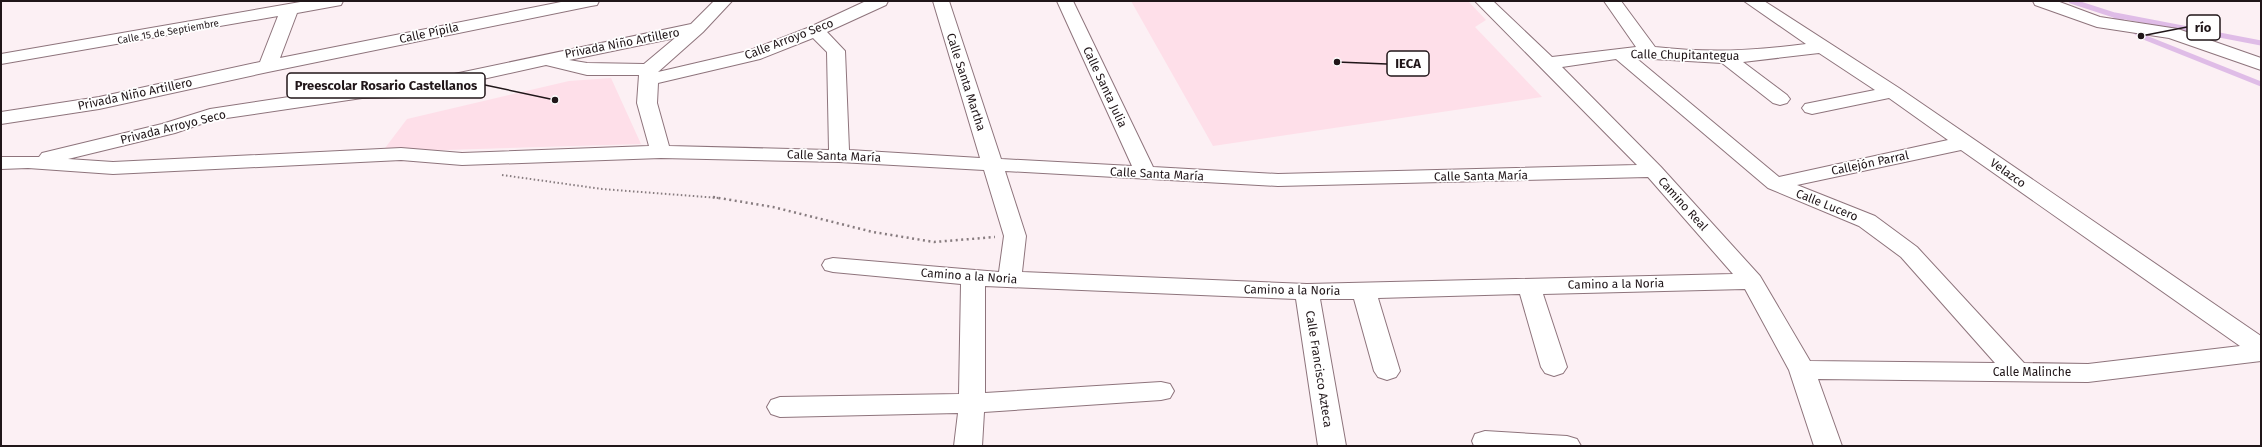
<svg xmlns="http://www.w3.org/2000/svg" width="2262" height="447" viewBox="0 0 2262 447" font-family="'Fira Sans',sans-serif">
	<style>
		.built { fill: #fedfe9 }
		.lines { fill: none; stroke-linecap: round; stroke-linejoin: round }
		.stream { stroke: #dfbce7; stroke-width: 5 }
		.minor-casing { stroke: #8e747c; stroke-width: 2 }
		.path-far1 { stroke: #877c7f; stroke-width: 2; stroke-dasharray: 1.5 2.5; stroke-linecap: butt }
		.path { stroke: #877c7f; stroke-width: 2.5; stroke-dasharray: 2 3.5; stroke-linecap: butt }
		.minor { fill: #fff; fill-rule: evenodd }
		.labels { text-anchor: middle; stroke-width: 3.5; stroke-linejoin: round; paint-order: stroke }
		.far-street-label { font-size: 10px; fill: #201619; stroke: #fff }
		.street-label { font-size: 12px; fill: #201619; stroke: #fff }
		.leader { fill: none; stroke: #201619; stroke-width: 1.5 }
		.callout-dot { fill: #201619; stroke: #fff; stroke-width: 1.5 }
		.callout { fill: #fff; stroke: #201619; stroke-width: 1.5 }
		.callout-label { font-size: 13px; text-anchor: middle; font-weight: bold; fill: #201619 }
	</style>
	<rect width="100%" height="100%" fill="#fcf0f4"/>
	<path class="built" d="M1131,1h337l18,19 -11,7 67,70 -329,49z
		M611,78l30,66 -259,8 25,-33 162,-38z"/>
	<g class="lines">
		<path class="stream" d="M2071,1l43,14 27,21 120,48
			M2115,15l146,28"/>
		<g class="minor-casing">
			<path id="minor" d="M306,1h37l-2,4 -44,8 -17,45 286,-57h33l-2,4 -6,1 -323,66 -169,37 -98,15v-12l98,-15 161,-35 18,-46 -277,48v-10z
				M714,1h18l-29,31 -45,40 90,-21 62,-24 56,-26h22l-2,4 -59,27 18,19 4,99 131,8 -47,-157h16l52,158 131,7 -75,-165h16l80,166 125,7 359,-9 -162,-164h18l59,56 84,-10 -32,-46h17l34,46c55,6 96,4 151,-3l-62,-43h20l135,87 362,248v25l-173,21 -270,-3 24,67h-28l-25,-76 -44,-81 -202,5 24,73 -4,6 -9,3 -9,-3 -4,-6 -21,-73 -142,4 22,73 -4,6 -9,3 -9,-3 -4,-6 -20,-72h-34l26,147h-28l-22,-147 -311,-13v107l176,-11 9,2 4,7 -4,7 -9,2 -177,12 -2,34h-28l4,-33 -178,4 -9,-3 -4,-7 4,-7 9,-3 179,-3 2,-110 -128,-12 -8,-2 -3,-5 3,-5 8,-2 166,14 5,-36 -20,-66 -145,-8 -178,-4 -199,7 -61,-5 -288,14 -85,-6 -27,1v-12h38l3,-4 120,-29 48,-15 152,-23 40,-1 289,-61zM675,38l-31,26 -57,-1 -18,-3zM813,38l14,14 2,98 -160,-4 -12,-43 1,-20 102,-24zM1819,53l56,37 -70,14 -3,4 3,4 7,2 77,-16 59,42 -169,37 -143,-119 86,5 51,40 7,2 7,-2 3,-4 -3,-4 -44,-33zM1616,59l152,129 91,38 42,31 94,106 -185,-2 -50,-85 -99,-109 -99,-100zM546,65l41,10h52l-2,28 12,43 -187,7 -61,-5 -288,14 -45,-3 107,-26 38,-13 149,-22 40,-1zM1961,150l279,196 -152,18 -64,-1 -107,-116 -42,-31 -78,-31zM1005,171l273,15 370,-9 85,97 -426,10 -285,-12 4,-36z
				M2033,1h24l43,16 78,12 83,29v12l-92,-32 -72,-11 -62,-22z
				M1485,431l82,5 10,3 4,7h-107l-2,-5 3,-7z"/>
		</g>
		<path class="path-far1" d="M502,175l100,14 117,9"/>
		<path class="path" d="M713,197l60,10 100,25 61,10 61,-5"/>
		<use href="#minor" class="minor"/>
	</g>
	<g class="labels">
		<g class="far-street-label">
			<text transform="translate(168 31) rotate(-10)" y="4">Calle 15 de Septiembre</text>
		</g>
		<g class="street-label">
			<text transform="translate(429 33) rotate(-12)" y="4">Calle Pípila</text>
			<text transform="translate(789 39) rotate(-21)" y="4">Calle Arroyo Seco</text>
			<text transform="translate(622 43) rotate(-11)" y="4">Privada Niño Artillero</text>
			<text transform="translate(1685 55) rotate(1)" y="4">Calle Chupitantegua</text>
			<text transform="translate(966 82) rotate(72)" y="4">Calle Santa Martha</text>
			<text transform="translate(1105 87) rotate(65)" y="4">Calle Santa Julia</text>
			<text transform="translate(135 94) rotate(-12)" y="4">Privada Niño Artillero</text>
			<text transform="translate(173 127) rotate(-14)" y="4">Privada Arroyo Seco</text>
			<text transform="translate(834 156) rotate(2)" y="4">Calle Santa María</text>
			<text transform="translate(1870 163) rotate(-12)" y="4">Callejón Parral</text>
			<text transform="translate(2008 173) rotate(35)" y="4">Velazco</text>
			<text transform="translate(1157 174) rotate(3)" y="4">Calle Santa María</text>
			<text transform="translate(1481 176) rotate(-1)" y="4">Calle Santa María</text>
			<text transform="translate(1683 204) rotate(48)" y="4">Camino Real</text>
			<text transform="translate(1827 205) rotate(22)" y="4">Calle Lucero</text>
			<text transform="translate(969 276) rotate(4)" y="4">Camino a la Noria</text>
			<text transform="translate(1616 284) rotate(-1)" y="4">Camino a la Noria</text>
			<text transform="translate(1292 290) rotate(1)" y="4">Camino a la Noria</text>
			<text transform="translate(1319 369) rotate(81)" y="4">Calle Francisco Azteca</text>
			<text x="2032" y="376">Calle Malinche</text>
		</g>
	</g>
	<path class="leader" d="M2141 36L2187 27M1337 62L1387 64M555 100L485 85"/>
	<g class="callout-dot">
		<circle cx="2141" cy="36" r="4"/>
		<circle cx="1337" cy="62" r="4"/>
		<circle cx="555" cy="100" r="4"/>
	</g>
	<g class="callout">
		<rect x="2187" y="15" width="33" height="25" rx="4"/>
		<rect x="1387" y="51" width="42" height="25" rx="4"/>
		<rect x="287" y="73" width="198" height="25" rx="4"/>
	</g>
	<g class="callout-label">
		<text x="2203" y="32">río</text>
		<text x="1408" y="68">IECA</text>
		<text x="386" y="90">Preescolar Rosario Castellanos</text>
	</g>
	<rect width="2262" height="447" fill="none" stroke="#201619" stroke-width="4"/>
</svg>
